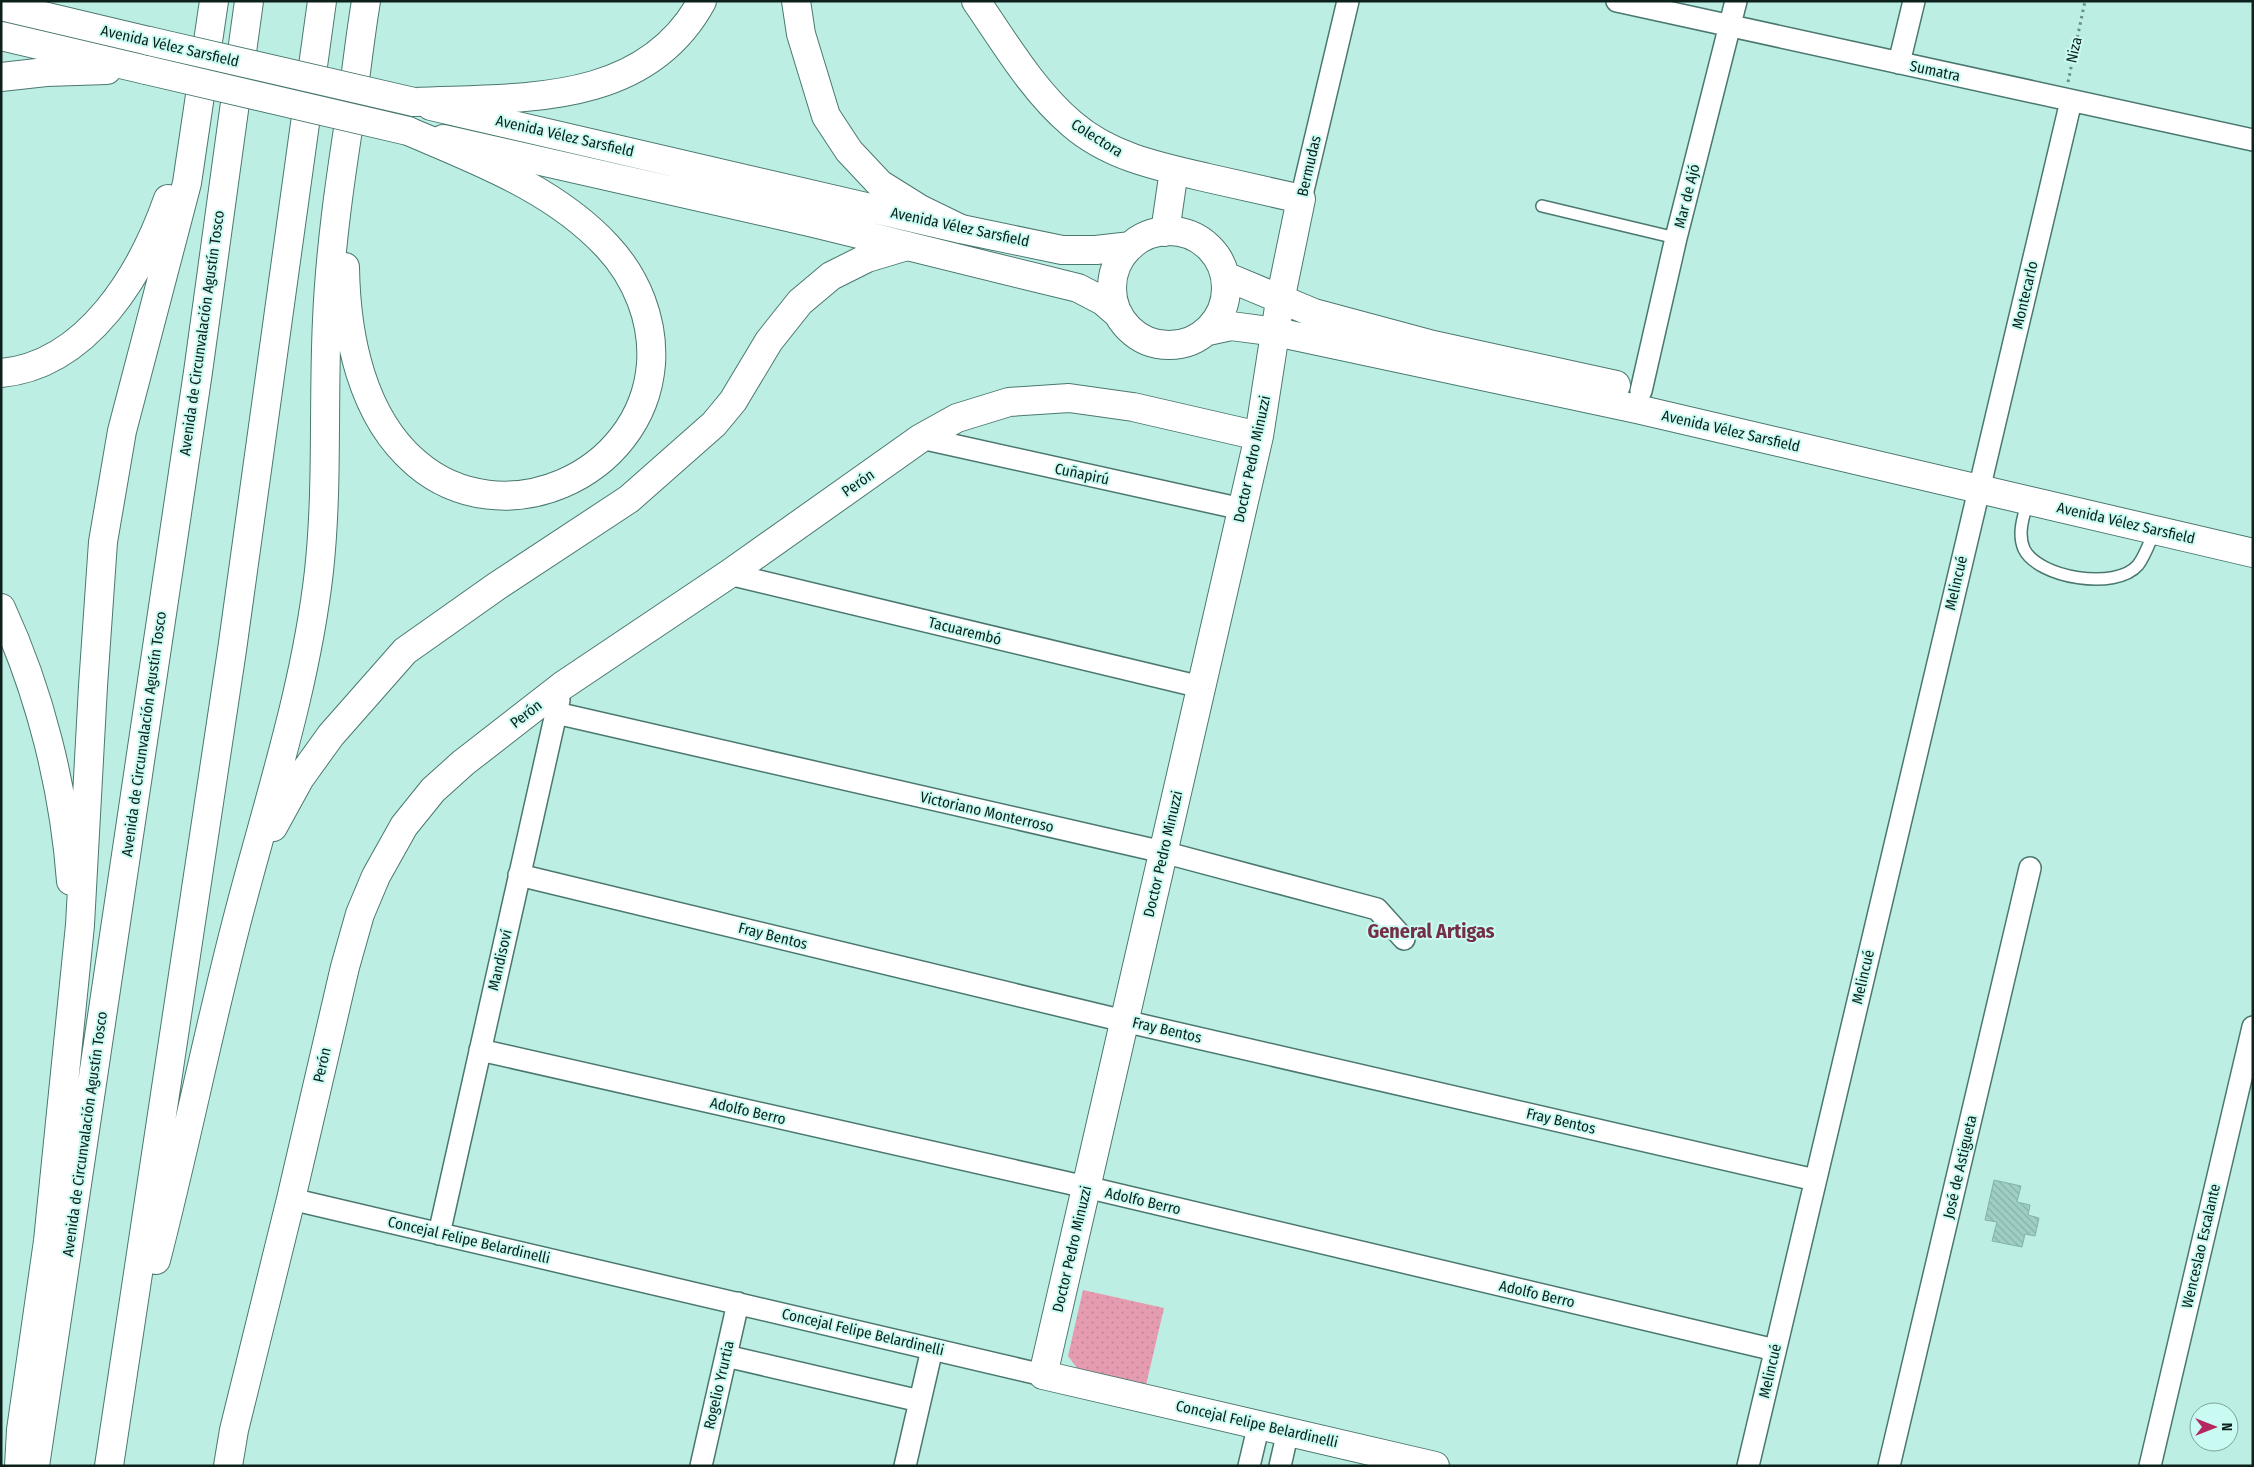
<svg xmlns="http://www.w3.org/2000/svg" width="2254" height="1467" viewBox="0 0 2254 1467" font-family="'Fira Sans Condensed',sans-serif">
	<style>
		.park { fill: url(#park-dots) }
		.building { fill: url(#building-back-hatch); stroke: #83b2a9 }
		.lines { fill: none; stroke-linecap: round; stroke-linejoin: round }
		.lane-casing { stroke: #4a7870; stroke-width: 14 }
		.street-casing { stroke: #4a7870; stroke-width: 24 }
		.secondary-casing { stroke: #4a7870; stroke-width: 30 }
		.primary-casing { stroke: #4a7870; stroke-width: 30 }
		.highway-casing { stroke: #4a7870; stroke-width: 30 }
		.path { stroke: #6a8d86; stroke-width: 3; stroke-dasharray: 2.5 4; stroke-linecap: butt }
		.lane { stroke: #fff; stroke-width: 11 }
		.street { stroke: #fff; stroke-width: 21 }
		.secondary { stroke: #fff; stroke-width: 28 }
		.primary { stroke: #fff; stroke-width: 28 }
		.highway { stroke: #fff; stroke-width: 28 }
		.highway-bridge-casing { stroke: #4a7870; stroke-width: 30; stroke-linecap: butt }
		.highway-bridge { stroke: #fff; stroke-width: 28 }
		.labels { text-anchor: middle; stroke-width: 4; stroke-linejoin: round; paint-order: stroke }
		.street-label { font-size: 15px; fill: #0c201c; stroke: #cafbf2 }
		.district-label { font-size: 20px; font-weight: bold; fill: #742f46; stroke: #cafbf2 }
	</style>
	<defs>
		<pattern id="park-dots" width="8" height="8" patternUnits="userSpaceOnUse" patternTransform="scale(1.25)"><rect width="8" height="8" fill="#e69cb0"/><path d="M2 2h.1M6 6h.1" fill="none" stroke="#c48697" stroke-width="1.8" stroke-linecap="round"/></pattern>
		<pattern id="building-back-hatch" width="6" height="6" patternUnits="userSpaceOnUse" patternTransform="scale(1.25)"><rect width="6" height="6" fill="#9ecec5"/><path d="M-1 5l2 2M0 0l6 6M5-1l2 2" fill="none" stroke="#87b1a9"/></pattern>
	</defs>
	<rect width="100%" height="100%" fill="#bdeee4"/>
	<path class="park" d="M1083,1290l81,18 -18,77 -66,-13 -12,-16z"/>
	<path class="building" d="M1994,1180l27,6 -4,16 13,3 -2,10 11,3 -4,18 -10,-2 -3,13 -30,-6 5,-19 -12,-2z"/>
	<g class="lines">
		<g class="lane-casing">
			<path id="lane" d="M1542,206l134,32
				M2028,500c-4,15 -11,33 -4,49 14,29 92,42 114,16 7,-9 12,-24 17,-35"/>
		</g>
		<g class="street-casing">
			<path id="street" d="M1617,1l636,139
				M1899,63l15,-62
				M1301,199l47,-198
				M1641,391l35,-153 60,-237
				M921,438l321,71
				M729,574l472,113
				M556,713l607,139 214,57 27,30
				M519,875l605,146 691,159
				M480,1050l606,137 689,163
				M291,1199l752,176
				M439,1234l120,-534
				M726,1356l194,45
				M701,1466l37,-163
				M905,1466l27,-117
				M1249,1466l10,-42
				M1280,1466l8,-35
				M1748,1466l323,-1365
				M1889,1466l141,-598
				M2150,1466l103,-439"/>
		</g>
		<g class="secondary-casing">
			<path id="secondary" d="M976,1c29,42 57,90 96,123 38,33 88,43 136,54 31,7 62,14 93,21l-21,102 -21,135 -216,939 392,91
				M1165,232l9,-62
				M228,1466l6,-36 57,-231 54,-232 15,-53 16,-38 28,-50 29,-36 30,-27 99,-77 167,-112 192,-136 36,-20 52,-16 60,-4 64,9 126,29"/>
		</g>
		<g class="primary-casing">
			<path id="primary" d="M431,106l530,123 101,21h34l35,-4
				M443,139l371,84 264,65 25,13 16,14
				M1112 288a57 57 0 1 1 114 0a57 57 0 1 1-114 0Z
				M1225,276l89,37 119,32 183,40
				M1208,331l23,-5 45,6 361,77 616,144"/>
		</g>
		<g class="highway-casing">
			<path id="highway" d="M796,1l5,33 25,82 23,35 31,33 40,25 41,20
				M1,6l148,35
				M1,36l145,34
				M1,77l45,-5 61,-2
				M414,102c104,-5 230,6 288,-101
				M345,267c1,68 16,149 71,196 86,74 226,14 235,-99 3,-43 -14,-86 -44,-118 -53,-57 -129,-85 -199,-115
				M1,373c87,-8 141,-100 167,-174
				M1,608c39,84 63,180 70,273
				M273,827l27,-49 31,-43 74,-84 92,-65 132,-87 85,-75 19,-23 36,-60 31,-39 31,-26 36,-18 40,-12
				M156,1260c30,-116 53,-234 84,-351 29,-111 66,-222 79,-338 9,-83 4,-167 8,-251 3,-71 13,-140 24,-210 5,-36 9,-73 15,-109
				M19,1466l2,-36 27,-189 32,-316 13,-239 10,-144 19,-111 65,-248 27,-182
				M35,1466l163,-1094 51,-371
				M109,1466l123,-816 90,-649"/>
		</g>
		<path class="path" d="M2068,82l17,-81"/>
		<use href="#lane" class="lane"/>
		<use href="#street" class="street"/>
		<use href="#secondary" class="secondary"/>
		<use href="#primary" class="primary"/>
		<use href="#highway" class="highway"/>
		<g class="highway-bridge-casing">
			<path id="highway-bridge" d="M149,41l265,61
				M146,70l262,61"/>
		</g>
		<use href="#highway-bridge" class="highway-bridge"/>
	</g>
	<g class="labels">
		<g class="street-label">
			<text transform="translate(170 46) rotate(13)" y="5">Avenida Vélez Sarsfield</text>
			<text transform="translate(2074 50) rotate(-77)" y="5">Niza</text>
			<text transform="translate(1935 71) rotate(12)" y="5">Sumatra</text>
			<text transform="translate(565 136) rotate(13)" y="5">Avenida Vélez Sarsfield</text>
			<text transform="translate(1097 138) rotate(32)" y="5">Colectora</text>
			<text transform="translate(1309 166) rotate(-77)" y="5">Bermudas</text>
			<text transform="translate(1687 196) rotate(-76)" y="5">Mar de Ajó</text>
			<text transform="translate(960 227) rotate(12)" y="5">Avenida Vélez Sarsfield</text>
			<text transform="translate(2025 295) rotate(-77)" y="5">Montecarlo</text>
			<text transform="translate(202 333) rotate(-82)" y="5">Avenida de Circunvalación Agustín Tosco</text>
			<text transform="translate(1731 431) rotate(13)" y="5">Avenida Vélez Sarsfield</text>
			<text transform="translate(1252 459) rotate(-78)" y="5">Doctor Pedro Minuzzi</text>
			<text transform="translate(1082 474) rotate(12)" y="5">Cuñapirú</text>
			<text transform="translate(858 483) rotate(-35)" y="5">Perón</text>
			<text transform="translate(2126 523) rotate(13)" y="5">Avenida Vélez Sarsfield</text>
			<text transform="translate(1956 583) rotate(-77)" y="5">Melincué</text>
			<text transform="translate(965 631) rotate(14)" y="5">Tacuarembó</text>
			<text transform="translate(526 714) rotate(-38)" y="5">Perón</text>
			<text transform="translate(144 734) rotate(-82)" y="5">Avenida de Circunvalación Agustín Tosco</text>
			<text transform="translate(987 812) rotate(13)" y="5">Victoriano Monterroso</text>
			<text transform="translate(1163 854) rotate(-77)" y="5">Doctor Pedro Minuzzi</text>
			<text transform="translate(773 936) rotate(14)" y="5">Fray Bentos</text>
			<text transform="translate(500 960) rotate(-77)" y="5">Mandisoví</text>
			<text transform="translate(1863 977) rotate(-77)" y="5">Melincué</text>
			<text transform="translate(1167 1030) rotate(13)" y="5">Fray Bentos</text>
			<text transform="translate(322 1065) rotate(-77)" y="5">Perón</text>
			<text transform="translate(748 1111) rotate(13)" y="5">Adolfo Berro</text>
			<text transform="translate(1561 1121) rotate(13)" y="5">Fray Bentos</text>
			<text transform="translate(85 1134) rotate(-82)" y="5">Avenida de Circunvalación Agustín Tosco</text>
			<text transform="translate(1960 1167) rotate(-77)" y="5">José de Astigueta</text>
			<text transform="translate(1143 1201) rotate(13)" y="5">Adolfo Berro</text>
			<text transform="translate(469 1240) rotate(13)" y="5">Concejal Felipe Belardinelli</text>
			<text transform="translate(2201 1246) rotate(-77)" y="5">Wenceslao Escalante</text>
			<text transform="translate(1072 1249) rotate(-77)" y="5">Doctor Pedro Minuzzi</text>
			<text transform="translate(1537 1294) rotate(13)" y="5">Adolfo Berro</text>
			<text transform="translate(863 1332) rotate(13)" y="5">Concejal Felipe Belardinelli</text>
			<text transform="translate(1770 1371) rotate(-77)" y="5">Melincué</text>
			<text transform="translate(719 1385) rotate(-77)" y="5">Rogelio Yrurtia</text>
			<text transform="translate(1257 1424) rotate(13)" y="5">Concejal Felipe Belardinelli</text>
		</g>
		<g class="district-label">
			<text x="1431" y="938">General Artigas</text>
		</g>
	</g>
	<rect width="2254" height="1467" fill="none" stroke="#0c201c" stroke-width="5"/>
	<g transform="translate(2214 1427) rotate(90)"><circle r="24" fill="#cafbf2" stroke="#7ea39c"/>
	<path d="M0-4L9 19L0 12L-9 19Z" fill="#b42860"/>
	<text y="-8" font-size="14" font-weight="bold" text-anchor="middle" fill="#0c201c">N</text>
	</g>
</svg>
